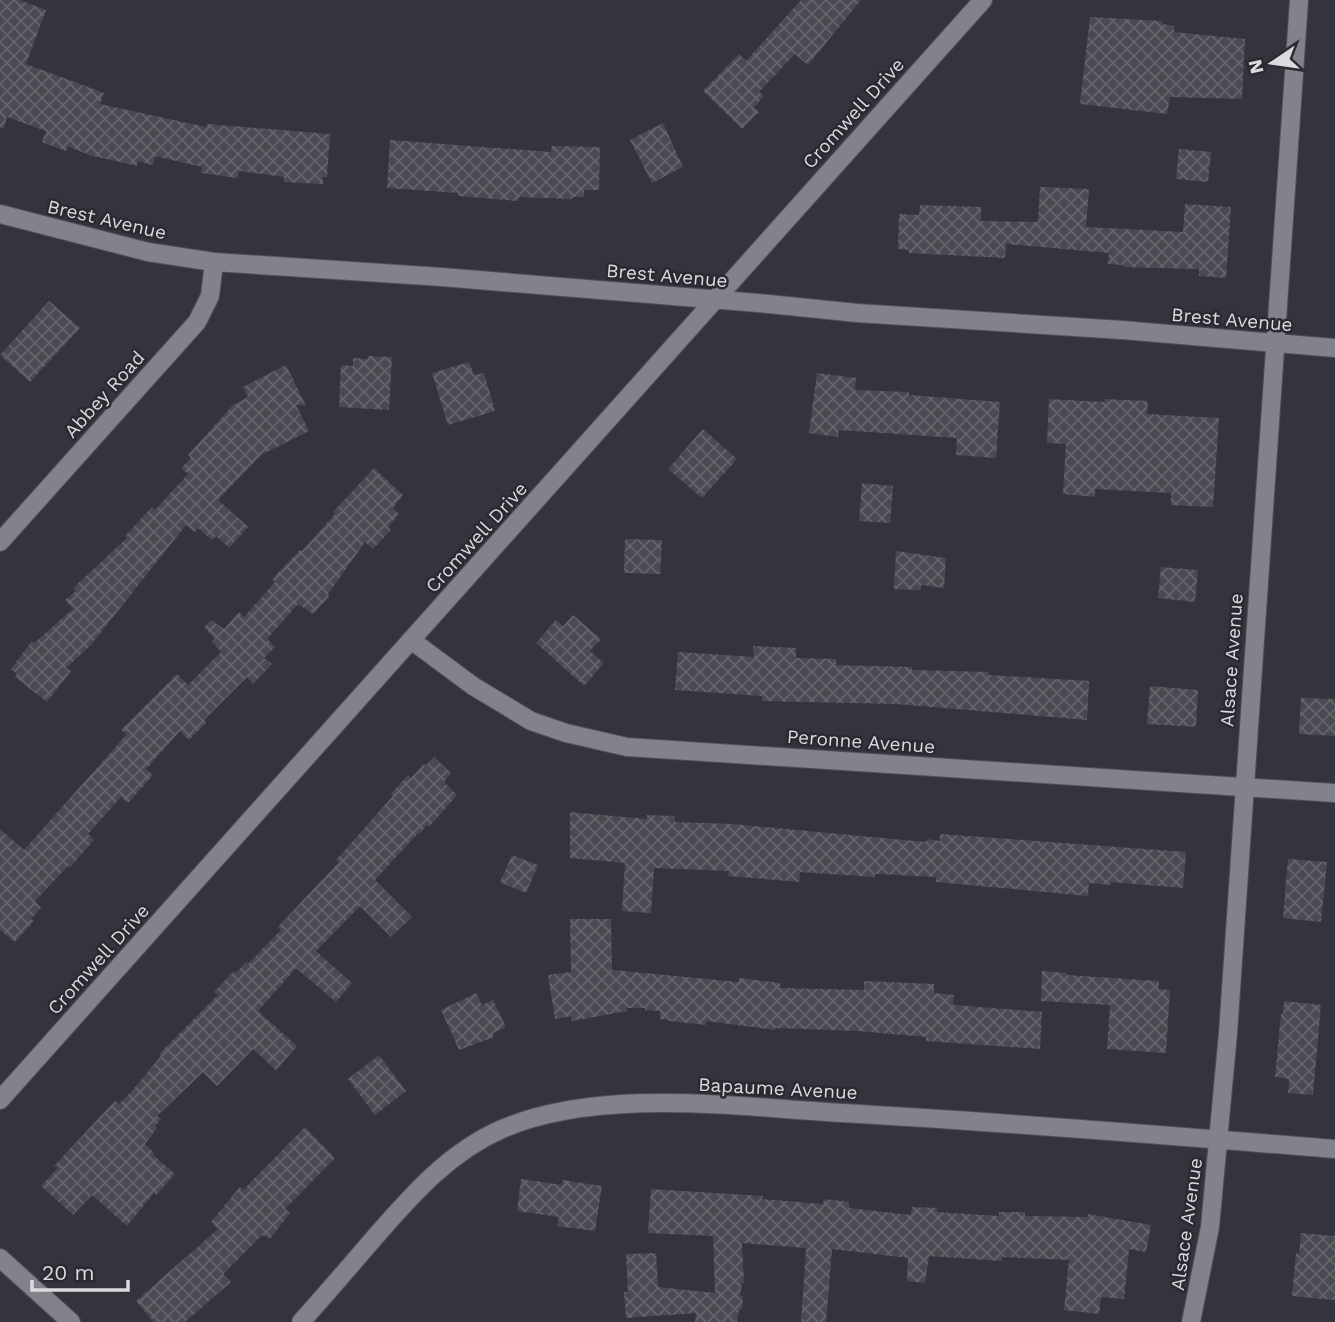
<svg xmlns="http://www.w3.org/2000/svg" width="1335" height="1322" viewBox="0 0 1335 1322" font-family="'Work Sans',sans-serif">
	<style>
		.building { fill: url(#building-cross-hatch) }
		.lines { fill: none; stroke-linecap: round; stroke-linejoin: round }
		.street-casing { stroke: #505158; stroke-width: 20 }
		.secondary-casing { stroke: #505158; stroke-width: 20 }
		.street { stroke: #81828a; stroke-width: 18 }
		.secondary { stroke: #81828a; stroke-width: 18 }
		.labels { text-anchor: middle; stroke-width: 5; stroke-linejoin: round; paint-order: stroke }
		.street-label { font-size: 19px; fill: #dadadf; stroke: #2a2a32 }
	</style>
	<defs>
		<pattern id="building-cross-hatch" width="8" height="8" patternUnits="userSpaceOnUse" patternTransform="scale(1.75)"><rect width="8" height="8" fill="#4a4a52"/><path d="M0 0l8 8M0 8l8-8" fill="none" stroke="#64646a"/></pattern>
	</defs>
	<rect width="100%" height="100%" fill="#34343c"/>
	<path class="building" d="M0,0h19l27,10 -20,54 78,29 -4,11 106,23 1,-3 123,10 -3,43h-4v7l-39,-2v-5l-45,-6 -1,7 -37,-5 1,-6 -47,-11 -2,9 -15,-4 -1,5 -48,-11 -21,-9 -2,5 -24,-9 4,-11 -39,-14 -3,11 -4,-1z
		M801,0h60l-53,65 -13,-11 -36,38 5,4 -10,11 5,5 -17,17 -39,-38 36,-37 7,7z
		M1090,17l72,4v3l12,2v6l71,7 -3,60 -72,-2 -3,17 -87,-10z
		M663,123l20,44 -31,16 -22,-43z
		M390,140l161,12 1,-6 48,1 -1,43h-15v7h-11l-1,2 -53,-2 -1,4 -60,-5v-3l-71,-5z
		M1179,149l32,3 -3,30 -32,-3z
		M1040,187l49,2 -3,38 97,5 2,-28 46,3 -5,71 -27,-2v-7l-76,-2v-2l-15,-1 1,-11 -103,-9 -1,14 -96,-5v-3l-11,-1 1,-35 20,1 1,-10 61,2v14l57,1z
		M49,301l31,27 -50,54 -30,-27z
		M368,356l24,1 -3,53 -50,-3 2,-42 12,1v-8l15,1z
		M469,362l5,13 10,-2 11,38 -47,14 -16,-52z
		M286,365l20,41 -10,-1 13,26 -48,24 -43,45 30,27 -19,21 -13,-12 -4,4 -14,-12 -3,4 -9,-7 -96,121 -24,22 5,3 -24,31 -32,-25 2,-3 -6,-5 21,-28 2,2 39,-34 -8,-9 11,-9 -3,-3 54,-50 -2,-2 27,-29 3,3 33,-36 -7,-6 10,-10 -3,-3 44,-49 16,-9 -5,-10z
		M817,373l39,5 -1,12 54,2v3l91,7 -4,56 -40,-3 1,-17 -118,-8 -1,7 -29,-4z
		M1049,399l56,3v-3l43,2 -1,13 72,4 -6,89 -42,-2v-12l-76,-4v8l-32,-3 3,-50 -19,-1z
		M703,429l34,30 -35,39 -34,-29z
		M374,468l29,27 -10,13 6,6 -11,13 3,3 -18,19 -8,-7 -37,52 1,3 -16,17 -15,-10 -31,35 8,8 -11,11 8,6 -19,20 -6,-7 -43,43 2,3 -17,17 -9,-9 -34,38 7,6 -25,28 -7,-6 -33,37 6,6 -24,27 -2,-1 -33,35 6,7 -10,11 3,2 -19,21 -15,-12v-101l24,21 103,-116 -6,-4 56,-56 11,11 33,-33 -9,-10 3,-3 -11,-12 7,-7 13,9 15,-17 5,5 31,-35 -3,-3 28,-29 2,1 33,-37 -2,-2z
		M862,483l31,3 -3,37 -31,-2z
		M625,539l37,1 -2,34 -36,-1z
		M896,551l50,7 -2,30 -23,-3v5l-27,-1z
		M1161,567l37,3 -3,32 -37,-4z
		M573,615l28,24 -11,12 14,12 -20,23 -48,-43 20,-23 7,6z
		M753,646l43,2v10l40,1v6l76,2v3l77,2v3l100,6 -2,39 -191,-16 -134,-3v-5l-87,-6 3,-38 76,5z
		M1150,686l48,4 -2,37 -49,-3z
		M1301,698l34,1v37l-36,-2z
		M434,757l17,16 -7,9 13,13 -28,32 -2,-2 -8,9 -1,-1 -43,47 37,37 -21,20 -31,-31 -44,45 36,32 -16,19 -40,-34 -38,43 39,35 -21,24 -23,-21 -36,37 -14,-14 -46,44 4,3 -6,7 2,2 -12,16 9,9 -1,2 22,19 -19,21 -2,-2 -27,33 -35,-31 -19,20 -32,-29 17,-18 -4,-2 61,-65 4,3 12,-12 30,-36 -2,-2 59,-59 -4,-3 20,-21 2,2 10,-11 2,2 33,-34 -3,-3 61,-65 -3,-2 57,-64 -2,-2 17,-19 3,3 13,-14 1,2z
		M570,812l77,7v-4l28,1v6l58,2 193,18 1,-3 13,2v-7l246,18 -3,36 -72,-6v3l-22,-2 -1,13 -152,-14v-5l-61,-3 -1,3 -74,-5 -1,10 -71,-6 1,-5 -75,-3 -3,45 -29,-2 3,-48 -55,-5z
		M512,855l26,10 -12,28 -26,-11z
		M1288,859l39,3 -6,60 -38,-4z
		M570,919h41l1,51 127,12v-4l41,5v5l84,2v-9l70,3v9l20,2 -1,10 89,7 -2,37 -114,-8v-4l-68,-6 -83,-3v2l-69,-9v4l-37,-4v-1l-9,-1v-8l-15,-1v-2h-18v3l-55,10 -1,-5 -16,3 -7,-44 23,-3z
		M1042,971l25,2v2l92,6v8l11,1 -4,63 -59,-4 3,-44 -69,-4z
		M476,993l6,12 11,-5 13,27 -13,6 1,4 -35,13 -18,-40z
		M1284,1001l37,4 -8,90 -25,-2 1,-14 -14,-2 6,-63h2z
		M379,1055l27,36 -31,24 -27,-36z
		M305,1127l30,31 -50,51 5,4 -20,26 -8,-4 -39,39 8,8 -46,40h-31l-18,-21 82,-72 -7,-7 29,-35 3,3z
		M521,1179l41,6 1,-5 39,6 -7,45 -38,-5 2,-9 -42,-6z
		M651,1189l112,7 -1,3 61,5 1,-5 25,3v6l62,7 1,-8 25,1v4l62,4v-4h26v4l62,1 1,-3 63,11 -5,27 -17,-3 -5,50 -23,-2 -2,17 -35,-4 5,-50 -67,-3v4l-73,-5 -4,27 -18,-2 1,-23 -76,-9 -6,73h-25l5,-74 -64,-5 2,40h-2l-2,13h3l-1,13 -3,1 -2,12h-42l1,-9 -70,5 -2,-26h4l-2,-38 30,-1 2,34 57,6 -2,-57 -65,-3z
		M1301,1233l34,3v64l-43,-4 4,-43 3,1z"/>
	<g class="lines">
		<g class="street-casing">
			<path id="street" d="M0,214l148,38 66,10 228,15 327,27 88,9 265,17 213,18
				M0,542l197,-220 13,-26 4,-34
				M411,640l62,46 58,35 35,12 61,14 708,46
				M0,1258l71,64
				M301,1322c25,-28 50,-57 74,-85 37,-42 74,-85 127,-108 98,-42 235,-22 340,-16 164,9 329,23 493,36
				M1191,1322l19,-95 18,-194 71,-1033"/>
		</g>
		<g class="secondary-casing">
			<path id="secondary" d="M0,1100l983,-1100"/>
		</g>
		<use href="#street" class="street"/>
		<use href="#secondary" class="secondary"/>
	</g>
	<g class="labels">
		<g class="street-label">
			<text transform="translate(853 113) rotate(-48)" y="7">Cromwell Drive</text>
			<text transform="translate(107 219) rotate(13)" y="7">Brest Avenue</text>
			<text transform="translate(667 275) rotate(5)" y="7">Brest Avenue</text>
			<text transform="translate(1232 319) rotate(5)" y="7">Brest Avenue</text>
			<text transform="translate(104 394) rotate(-48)" y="7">Abbey Road</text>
			<text transform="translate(476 537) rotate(-48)" y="7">Cromwell Drive</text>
			<text transform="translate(1231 660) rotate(-86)" y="7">Alsace Avenue</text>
			<text transform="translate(861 741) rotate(4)" y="7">Peronne Avenue</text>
			<text transform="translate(98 959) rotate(-48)" y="7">Cromwell Drive</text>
			<text transform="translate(778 1088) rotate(3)" y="7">Bapaume Avenue</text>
			<text transform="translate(1186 1224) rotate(-82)" y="7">Alsace Avenue</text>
		</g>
	</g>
	<g transform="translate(1272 63) rotate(257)" stroke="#2a2a32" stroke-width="5" paint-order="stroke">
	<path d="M0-5L12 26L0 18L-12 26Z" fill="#dadadf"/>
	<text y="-10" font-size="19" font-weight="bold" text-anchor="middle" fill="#dadadf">N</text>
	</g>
	<path d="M32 1280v10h96v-10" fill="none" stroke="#dadadf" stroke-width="3.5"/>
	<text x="42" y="1280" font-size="21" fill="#dadadf" stroke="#2a2a32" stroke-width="5" paint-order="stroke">20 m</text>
</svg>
